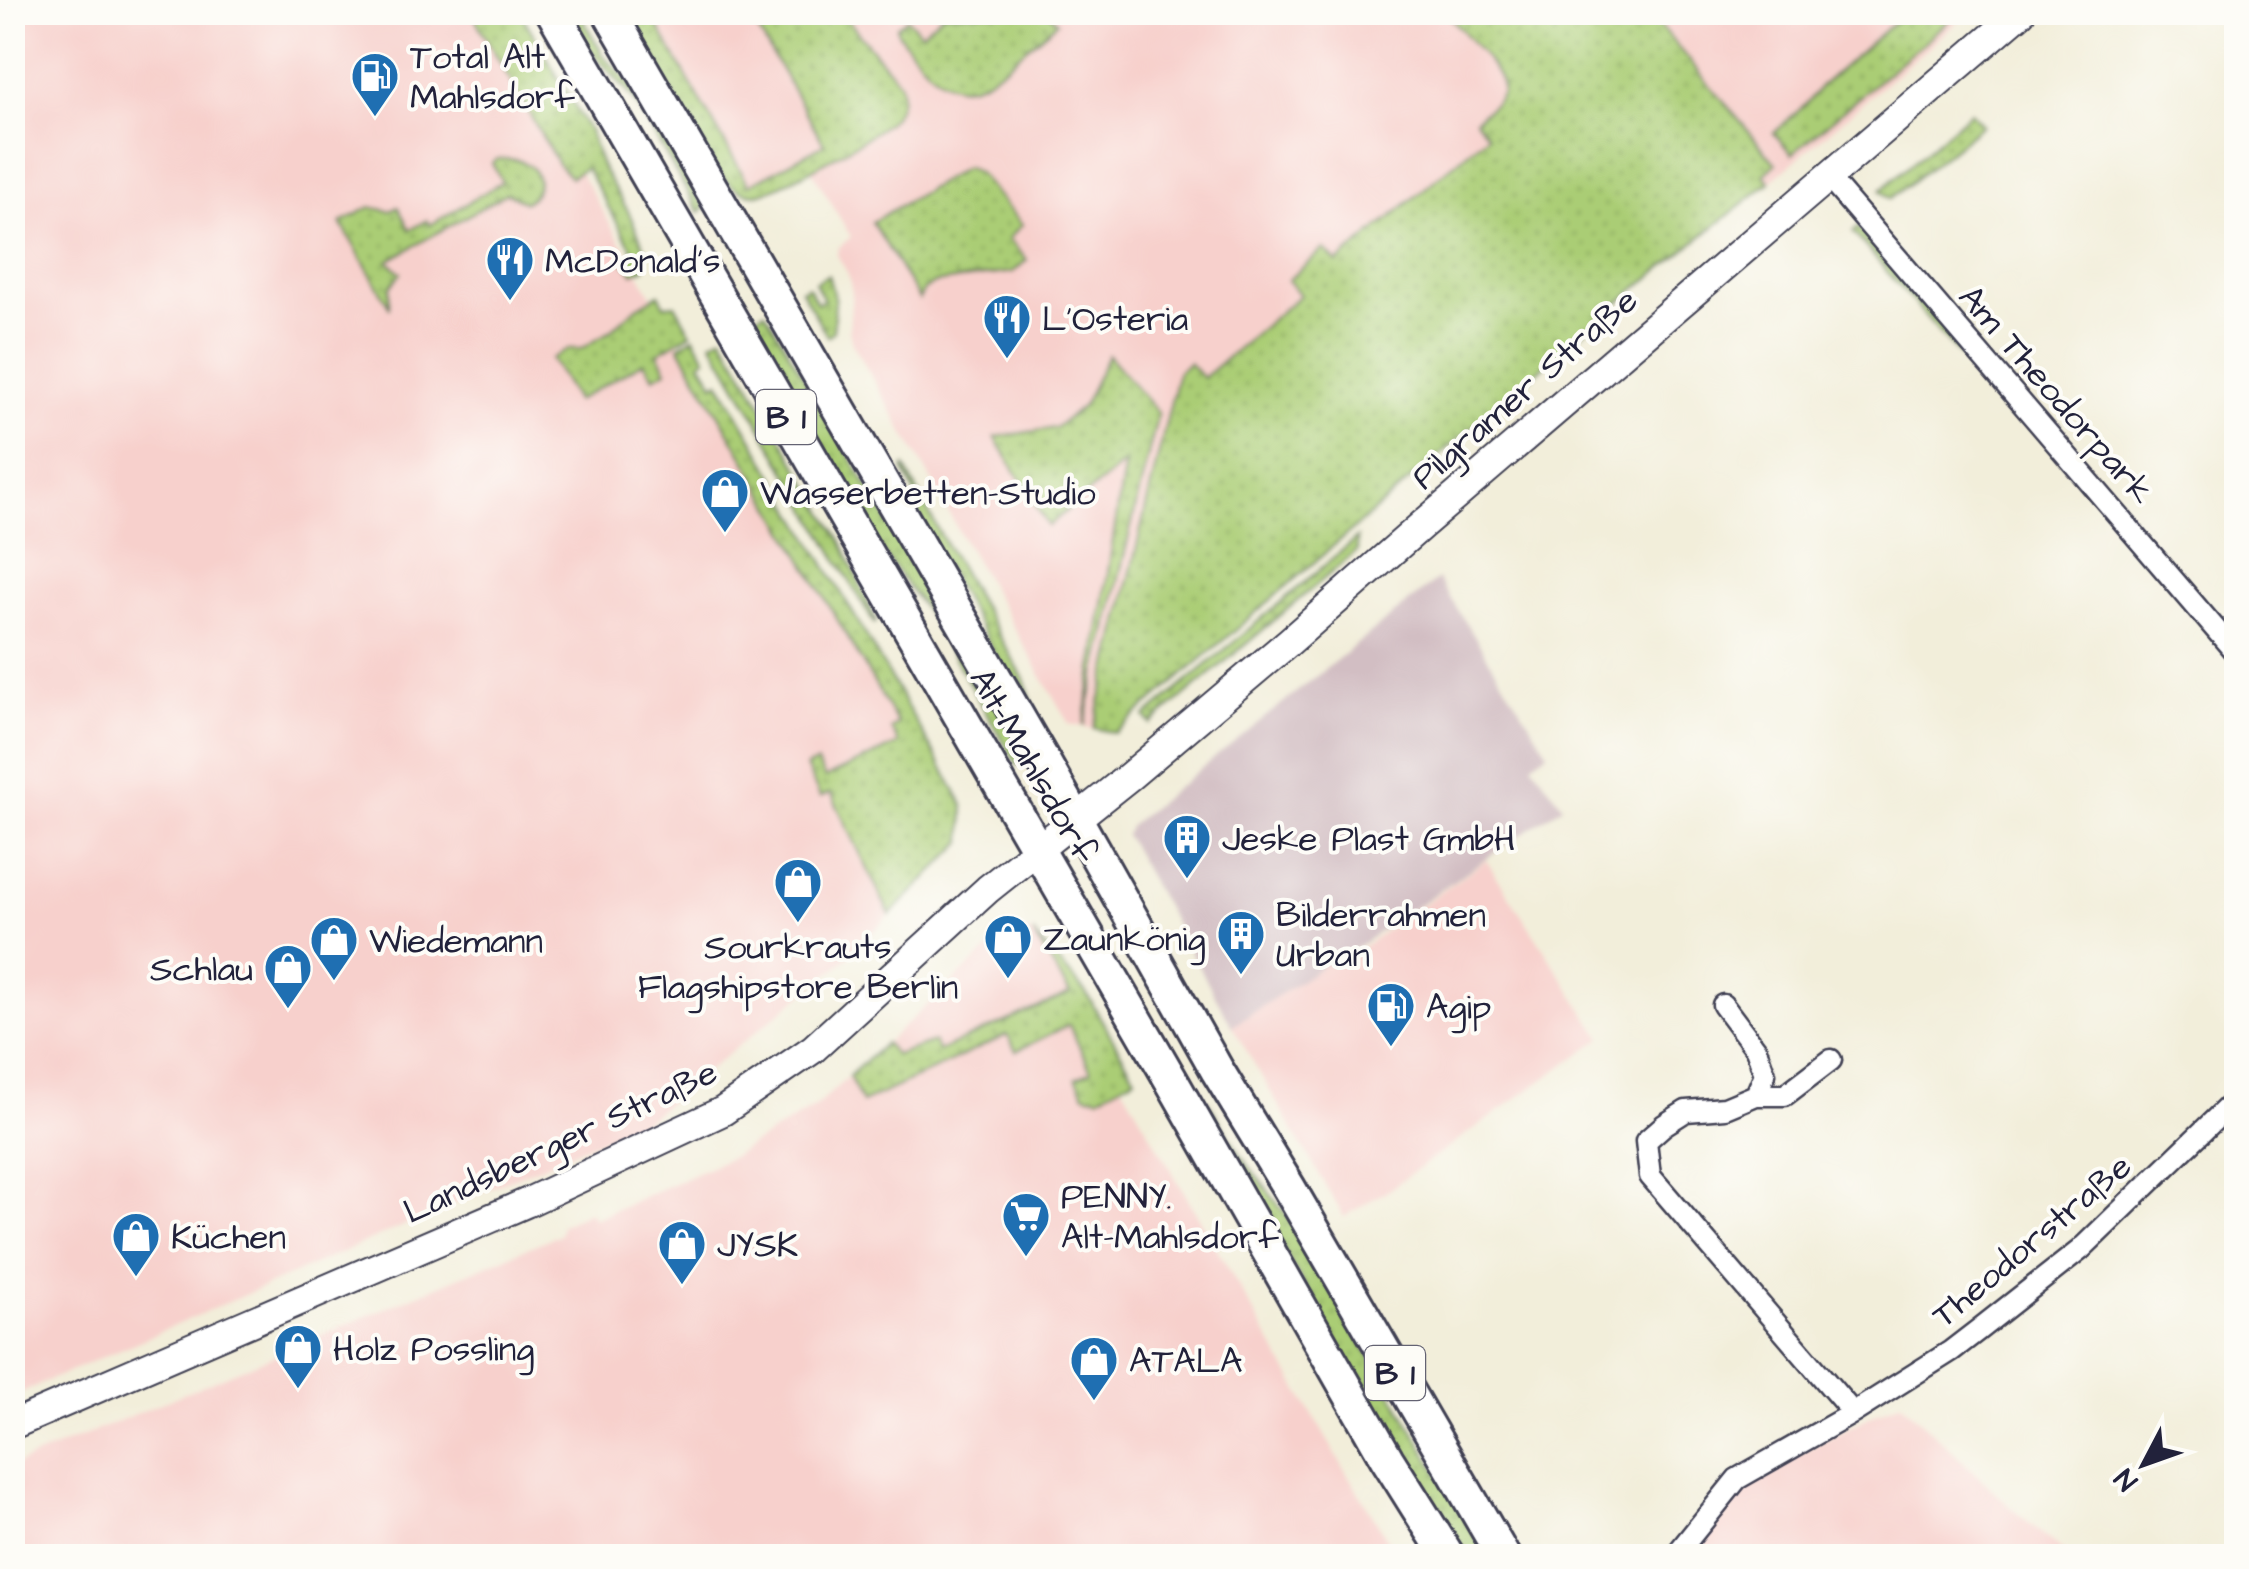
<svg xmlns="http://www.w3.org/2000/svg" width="2249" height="1569" viewBox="0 0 2249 1569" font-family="'Architects Daughter',sans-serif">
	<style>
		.built { fill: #f7d0cc }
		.industrial { fill: #d2bec3 }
		.grass { fill: url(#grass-dots); stroke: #667858; stroke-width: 2.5 }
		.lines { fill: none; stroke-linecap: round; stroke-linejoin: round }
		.street-casing { stroke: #414153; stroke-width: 25 }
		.secondary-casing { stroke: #414153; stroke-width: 32 }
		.primary-casing { stroke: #414153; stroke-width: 38 }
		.street { stroke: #fff; stroke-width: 20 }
		.secondary { stroke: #fff; stroke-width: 28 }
		.primary { stroke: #fff; stroke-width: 32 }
		.labels { text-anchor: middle; stroke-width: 8; stroke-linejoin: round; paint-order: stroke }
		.shield { fill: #fdfcf7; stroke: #646373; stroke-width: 2.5 }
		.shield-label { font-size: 32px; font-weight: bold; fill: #22223b }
		.poi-label { font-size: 35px; fill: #22223b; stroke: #fdfcf7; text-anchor: start }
		.street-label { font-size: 35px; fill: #22223b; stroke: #fdfcf7 }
	</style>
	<defs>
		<pattern id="grass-dots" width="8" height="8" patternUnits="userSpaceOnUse" patternTransform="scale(2.5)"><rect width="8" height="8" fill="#aacd75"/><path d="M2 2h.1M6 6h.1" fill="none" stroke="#92b066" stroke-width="1.8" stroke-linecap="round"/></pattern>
	</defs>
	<rect width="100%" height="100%" fill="#fdfcf7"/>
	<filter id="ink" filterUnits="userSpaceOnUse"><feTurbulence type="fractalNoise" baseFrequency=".01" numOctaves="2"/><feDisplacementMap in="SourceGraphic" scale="20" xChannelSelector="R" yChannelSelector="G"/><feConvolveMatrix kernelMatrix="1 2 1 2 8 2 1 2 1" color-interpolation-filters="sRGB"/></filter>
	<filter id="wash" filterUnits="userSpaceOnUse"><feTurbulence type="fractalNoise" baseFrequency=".0048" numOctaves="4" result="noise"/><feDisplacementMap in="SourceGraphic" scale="40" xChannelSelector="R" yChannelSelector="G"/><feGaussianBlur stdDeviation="2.25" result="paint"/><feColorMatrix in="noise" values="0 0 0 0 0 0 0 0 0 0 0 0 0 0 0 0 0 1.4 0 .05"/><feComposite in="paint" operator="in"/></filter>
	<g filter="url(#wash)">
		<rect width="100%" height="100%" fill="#f2eeda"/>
		<path class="built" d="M13,13h475l473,816 2,13 -120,120 -197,158 -633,276z
			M650,13h1318l-198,169 -168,134 -487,417 -46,-9 -109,-190 -28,-53 -80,-138 -3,-13 3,-38 -4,-18 -11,-19 1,-7 13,-11 -40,-68 -46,24 -11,1z
			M1486,860l116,178 -208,148 -50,31 -112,-191 100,-66 16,-3z
			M1008,932l25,1 15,24 298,515 52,84h-1385v-90l547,-232 1,-9 28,-13 5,7 139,-63 82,-49z
			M1901,1402l118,113 51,41h-385l58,-74 132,-68z"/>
		<path class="industrial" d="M1438,579l110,173 -16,12 31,42 -216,148 -15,6 -100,66 -107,-191 5,-10z"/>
		<path class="grass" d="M472,13h49l68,118 12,35 27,45 19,42 -7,4 5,11 -12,5 -9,-12 11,-7 -49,-86 -16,9 -12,-13z
			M568,13h11l25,43 33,34 68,118 -6,4 -66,-114 -43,-48z
			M625,13h25l99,172 75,-41 -76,-131h94l58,70c3,12 0,26 -9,36 -13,15 -118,75 -136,75 -17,0 -27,-11 -38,-23z
			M944,13h105l8,9c-14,12 -28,24 -42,36 -35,30 -59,44 -94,4 -8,-10 -18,-20 -24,-31v-5l10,-8 14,15z
			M1446,13h203l127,151 -12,11 6,7 -168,134 -487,417 -21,-5 84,-356 11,-9 14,15 97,-83 -12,-15 36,-31 13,14 151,-128 -13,-15c8,-8 25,-18 27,-30 2,-17 -44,-63 -56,-77z
			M1905,13h53l-166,141 -18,-21 32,-29 17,-20z
			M1971,112l11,13 -92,74 -9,-9z
			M497,159c8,0 19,-1 26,3 20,10 19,30 2,40l-18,-9 -119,68 13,12 -11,14 -1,19 -48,-83 29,-16 20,4 8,-4 12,23 17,-10 3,5 72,-43 -10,-19z
			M966,167l11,5 45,53 -14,14 19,21 -14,12 -79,11 -10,7 -5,9 -47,-77z
			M1858,227l110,127 -3,8 -112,-130z
			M828,275l7,25 -2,32 -6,4 -26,-46 7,-4 9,17 7,-3 -9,-18z
			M659,294l6,11 10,-1 16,29 -33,20 9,17 -13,7 -10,-15 -68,39 -25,-42 17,-10h13l29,-18 27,-24z
			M765,311l261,446 -9,8 -87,-148 -61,-84 -123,-211z
			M722,336l120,206 34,80 -2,1 -162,-281z
			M694,337l12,21 -5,4 13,22 5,-3 245,424 -1,37 -73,73 -59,-122 -11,4 -14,-30 11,-4 8,15 74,-34 -8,-15 7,-5 -219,-378z
			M1108,355l50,58 -74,313 41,-264 -77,64 -53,-89 60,-9 28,-22z
			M905,467l34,65 85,147 10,30 -5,4 -106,-185 -10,-38 -10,-21z
			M1357,538v13l-206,173 -6,-7z
			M1033,933l53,60 49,84 -37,20 -13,-3 -9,-16 15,-7 -22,-46 -53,26 -9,-16 -145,68 -13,-27 36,-33 10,12 38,-13 5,9 132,-57z
			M1208,1102l31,51 51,67 197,336h-24l-29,-46 -234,-404z"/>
	</g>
	<g filter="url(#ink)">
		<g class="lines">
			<g class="street-casing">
				<path id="street" d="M1828,177l408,476
					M1723,1005l33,44 9,25 -9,21 -31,13 -39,3 -22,14 -18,16 4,35 203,237
					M1756,1095h29l46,-35
					M1675,1556l62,-77 116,-66 98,-62 26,-20 103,-81 156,-151"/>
			</g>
			<g class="secondary-casing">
				<path id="secondary" d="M12,1425l514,-222 197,-92 90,-62 175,-160 142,-113 160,-135 132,-116 599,-513"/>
			</g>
			<g class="primary-casing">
				<path id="primary" d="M553,12l618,1068 216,379 61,97
					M609,12l432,745 176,313 72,118 214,368"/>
			</g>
			<use href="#street" class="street"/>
			<use href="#secondary" class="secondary"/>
			<use href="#primary" class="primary"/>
		</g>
	</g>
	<defs>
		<g id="fuel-pin" transform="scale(2.5)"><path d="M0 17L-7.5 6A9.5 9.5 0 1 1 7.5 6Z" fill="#1f6fb2" stroke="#fdfcf7"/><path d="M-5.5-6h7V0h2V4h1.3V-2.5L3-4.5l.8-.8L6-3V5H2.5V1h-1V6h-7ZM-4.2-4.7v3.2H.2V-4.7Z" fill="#fff"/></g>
		<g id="restaurant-pin" transform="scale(2.5)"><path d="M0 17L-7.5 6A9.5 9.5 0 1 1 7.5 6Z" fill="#1f6fb2" stroke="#fdfcf7"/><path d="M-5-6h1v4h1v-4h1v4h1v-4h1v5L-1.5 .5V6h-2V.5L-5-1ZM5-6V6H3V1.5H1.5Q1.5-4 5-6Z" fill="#fff"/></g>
		<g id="shop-pin" transform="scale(2.5)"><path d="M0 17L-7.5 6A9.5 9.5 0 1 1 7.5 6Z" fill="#1f6fb2" stroke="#fdfcf7"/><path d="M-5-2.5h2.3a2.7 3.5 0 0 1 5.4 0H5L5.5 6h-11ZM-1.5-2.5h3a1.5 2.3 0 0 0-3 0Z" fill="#fff"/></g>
		<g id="building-pin" transform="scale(2.5)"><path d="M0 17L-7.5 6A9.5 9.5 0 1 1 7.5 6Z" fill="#1f6fb2" stroke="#fdfcf7"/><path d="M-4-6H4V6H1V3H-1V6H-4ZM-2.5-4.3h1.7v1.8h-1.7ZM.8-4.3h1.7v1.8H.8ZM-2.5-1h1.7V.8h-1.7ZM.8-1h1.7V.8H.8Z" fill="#fff"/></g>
		<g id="supermarket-pin" transform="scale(2.5)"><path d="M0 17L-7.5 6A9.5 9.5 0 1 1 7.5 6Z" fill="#1f6fb2" stroke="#fdfcf7"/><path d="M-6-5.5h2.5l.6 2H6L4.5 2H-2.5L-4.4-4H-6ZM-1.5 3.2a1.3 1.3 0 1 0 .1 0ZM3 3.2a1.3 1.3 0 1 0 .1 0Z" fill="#fff"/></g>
	</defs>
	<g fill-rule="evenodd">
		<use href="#fuel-pin" x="375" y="76"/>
		<use href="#restaurant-pin" x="510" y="260"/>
		<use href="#restaurant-pin" x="1007" y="318"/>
		<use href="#shop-pin" x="725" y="492"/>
		<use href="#building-pin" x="1187" y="838"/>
		<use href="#shop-pin" x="798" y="882"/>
		<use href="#building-pin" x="1241" y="934"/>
		<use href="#shop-pin" x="1008" y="938"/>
		<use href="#shop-pin" x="334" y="940"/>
		<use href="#shop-pin" x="288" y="968"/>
		<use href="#fuel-pin" x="1391" y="1006"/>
		<use href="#supermarket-pin" x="1026" y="1216"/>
		<use href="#shop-pin" x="136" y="1236"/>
		<use href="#shop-pin" x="682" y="1244"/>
		<use href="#shop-pin" x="298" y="1348"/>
		<use href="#shop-pin" x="1094" y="1360"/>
	</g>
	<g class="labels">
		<g class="shield">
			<rect x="756" y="390" width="60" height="54" rx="8"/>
			<rect x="1365" y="1346" width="60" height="54" rx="8"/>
		</g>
		<g class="shield-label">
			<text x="786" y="428">B 1</text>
			<text x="1395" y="1384">B 1</text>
		</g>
		<g class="poi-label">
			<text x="410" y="68">Total Alt<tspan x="410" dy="40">Mahlsdorf</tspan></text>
			<text x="545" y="272">McDonald's</text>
			<text x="1042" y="330">L'Osteria</text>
			<text x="760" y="504">Wasserbetten-Studio</text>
			<text x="1222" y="850">Jeske Plast GmbH</text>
			<text x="1276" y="926">Bilderrahmen<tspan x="1276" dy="40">Urban</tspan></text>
			<text x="1043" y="950">Zaunkönig</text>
			<text x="369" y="952">Wiedemann</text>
			<text x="798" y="958" text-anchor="middle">Sourkrauts<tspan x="798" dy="40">Flagshipstore Berlin</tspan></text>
			<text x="253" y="980" text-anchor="end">Schlau</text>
			<text x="1426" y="1018">Agip</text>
			<text x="1061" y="1208">PENNY.<tspan x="1061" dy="40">Alt-Mahlsdorf</tspan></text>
			<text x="171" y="1248">Küchen</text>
			<text x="717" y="1256">JYSK</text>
			<text x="333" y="1360">Holz Possling</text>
			<text x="1129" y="1372">ATALA</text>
		</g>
		<g class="street-label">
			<text transform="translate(1524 388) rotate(-41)" y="12">Pilgramer Straße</text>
			<text transform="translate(2057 394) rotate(49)" y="12">Am Theodorpark</text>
			<text transform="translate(1034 765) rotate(60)" y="12">Alt-Mahlsdorf</text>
			<text transform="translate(560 1141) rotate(-25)" y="12">Landsberger Straße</text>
			<text transform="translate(2031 1240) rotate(-40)" y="12">Theodorstraße</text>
		</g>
	</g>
	<rect width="2249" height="1569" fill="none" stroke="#fdfcf7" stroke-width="50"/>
	<g transform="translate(2144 1464) rotate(229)" stroke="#fdfcf7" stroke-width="8" paint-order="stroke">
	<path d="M0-8L18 38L0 25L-18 38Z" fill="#22223b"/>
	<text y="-15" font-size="28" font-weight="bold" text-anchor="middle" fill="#22223b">N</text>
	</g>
</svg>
